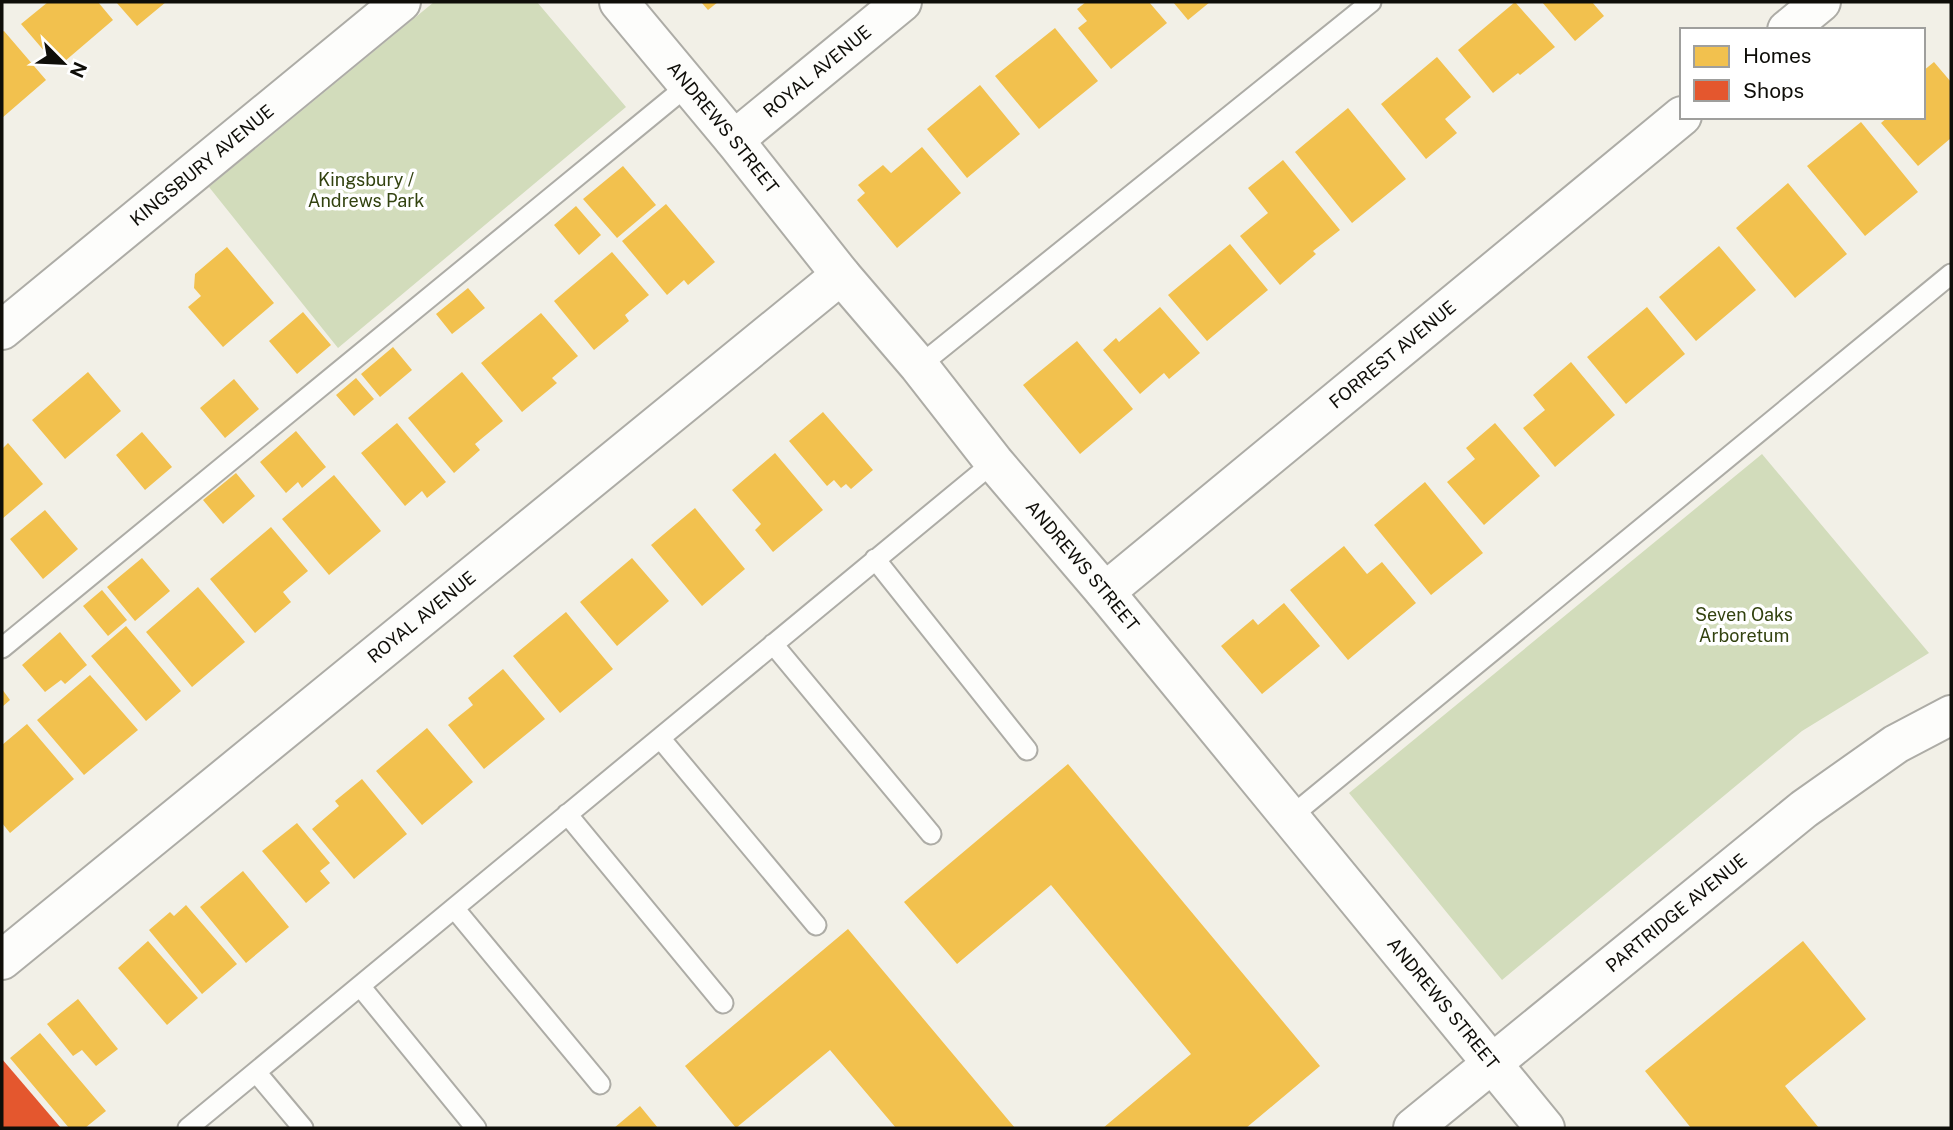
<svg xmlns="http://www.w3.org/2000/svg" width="1953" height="1130" viewBox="0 0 1953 1130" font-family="'Public Sans',sans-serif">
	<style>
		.green { fill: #d2dcbb }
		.homes { fill: #f2c14e }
		.shops { fill: #e4572e }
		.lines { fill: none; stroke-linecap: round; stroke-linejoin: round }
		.service-casing { stroke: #adaca6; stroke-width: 23 }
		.minor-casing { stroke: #adaca6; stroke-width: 42 }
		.tertiary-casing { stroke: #adaca6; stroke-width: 42 }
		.secondary-casing { stroke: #adaca6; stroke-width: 42 }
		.service { stroke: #fdfdfb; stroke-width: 19 }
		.minor { stroke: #fdfdfb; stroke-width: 38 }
		.tertiary { stroke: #fdfdfb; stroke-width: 38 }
		.secondary { stroke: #fdfdfb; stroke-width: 38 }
		.labels { text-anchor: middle; stroke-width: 7; stroke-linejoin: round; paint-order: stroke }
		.street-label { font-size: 18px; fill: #0f0e09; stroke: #fff }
		.park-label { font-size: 18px; fill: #32420f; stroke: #fff }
	</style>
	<rect width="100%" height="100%" fill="#f2f0e7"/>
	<path class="green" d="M434,2h103l89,105 -288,241 -129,-161z
		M1762,454l167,199 -127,78 -300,249 -153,-187z"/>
	<path class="homes" d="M48,2h50l15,18 -55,47 -37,-43z
		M116,2h50l-29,24z
		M701,2h17l-10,8z
		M1086,2h63l18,21 -56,46 -33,-41 9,-7 -10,-12z
		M1173,2h37l-22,18z
		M1515,2l40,45 -35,28 -2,-2 -25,20 -35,-43z
		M1542,2h50l12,14 -29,25z
		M1055,28l43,53 -59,48 -44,-53z
		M4,31l42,49 -44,38v-86z
		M1437,57l34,40 -26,22 12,14 -31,26 -45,-55z
		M1934,62l17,20v56l-33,28 -37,-43 7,-6h35v-46z
		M980,85l40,49 -53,44 -40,-49z
		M1348,108l58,71 -54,44 -57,-71z
		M1861,122l57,70 -53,44 -58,-70z
		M922,147l39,46 -64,55 -40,-48 8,-7 -7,-8 25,-20 8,8z
		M1283,160l57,70 -27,21 3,3 -36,31 -40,-49 28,-23 -20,-25z
		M623,166l33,39 -39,33 -34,-39z
		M1788,183l59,71 -52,44 -59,-70z
		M666,204l49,58 -27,23 -4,-5 -17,15 -45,-54z
		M576,206l25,29 -22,20 -25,-30z
		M1230,244l38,46 -61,51 -39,-46z
		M1719,246l37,44 -60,51 -37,-44z
		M227,247l47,56 -51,44 -35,-40 13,-11 -7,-8 1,-14z
		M612,252l37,43 -24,20 4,6 -35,29 -40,-49z
		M468,288l17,20 -33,26 -16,-20z
		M1160,307l40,46 -31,26 -5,-6 -24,21 -37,-44 13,-12 3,4z
		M1647,307l38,47 -59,50 -39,-47z
		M303,312l28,33 -34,29 -28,-33z
		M541,313l37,43 -26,22 5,5 -35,29 -41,-49z
		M1077,341l56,68 -53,45 -57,-69z
		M393,347l19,23 -32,27 -19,-23z
		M1571,362l44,53 -60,52 -32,-39 22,-18 -12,-15z
		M88,372l33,39 -56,48 -33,-39z
		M462,372l41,49 -28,23 5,6 -26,23 -46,-55z
		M356,378l18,21 -20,17 -18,-21z
		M234,379l25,30 -34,29 -25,-30z
		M823,412l50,58 -22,19 -5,-5 -5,4 -7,-8 -7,6 -38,-45z
		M397,423l49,59 -19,16 -5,-7 -17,15 -44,-53z
		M1495,423l45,53 -56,49 -37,-43 28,-23 -9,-11z
		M296,431l30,36 -24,21 -4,-6 -12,11 -26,-31z
		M142,432l30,35 -27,23 -29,-35z
		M8,443l35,41 -41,35v-70z
		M775,453l48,57 -50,42 -18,-22 6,-6 -29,-34z
		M236,473l19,23 -32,28 -20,-24z
		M334,475l47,56 -52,44 -47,-56z
		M1425,482l58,71 -52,42 -57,-70z
		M695,508l50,61 -43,37 -51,-61z
		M45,510l33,39 -35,30 -33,-40z
		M271,527l37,44 -25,21 8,10 -36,31 -45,-54z
		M1344,546l23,28 15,-12 34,41 -68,57 -58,-70z
		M142,558l28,33 -35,30 -28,-34z
		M632,558l37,43 -52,45 -37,-44z
		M198,587l47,55 -53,45 -46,-55z
		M102,590l25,30 -19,16 -25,-30z
		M1284,603l36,43 -58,48 -41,-48 32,-27 5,6z
		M566,612l47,57 -53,44 -47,-57z
		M126,626l55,65 -35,30 -55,-65z
		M60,632l27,33 -22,19 -4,-4 -16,12 -23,-27z
		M503,669l42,50 -61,50 -36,-44 25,-20 -5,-7z
		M90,675l48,55 -54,45 -47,-55z
		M2,689l8,11 -8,7z
		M27,724l47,55 -64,54 -8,-10v-78z
		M427,728l46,54 -51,43 -46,-54z
		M1068,764l252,302 -74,62h-143l88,-74 -140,-169 -94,79 -53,-62z
		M362,779l45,55 -53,45 -42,-50 27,-23 -4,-5z
		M297,823l33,40 -10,8 10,12 -24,20 -44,-52z
		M243,871l46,56 -43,36 -46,-56z
		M186,905l51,59 -35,30 -53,-64 21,-18 4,4z
		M848,929l167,199h-119l-66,-78 -94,78 -51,-62z
		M148,941l50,57 -31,27 -49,-57z
		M1803,941l63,78 -81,67 34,42h-128l-46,-57z
		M78,999l40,50 -22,17 -14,-16 -9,6 -26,-32z
		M40,1033l66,78 -21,17h-16l-59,-70z
		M640,1106l18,22h-44z"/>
	<path class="shops" d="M2,1059l59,69h-58z"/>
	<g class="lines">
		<g class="service-casing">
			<path id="service" d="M919,366l452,-364
				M875,559l152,191
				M773,644l158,190
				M2,648l685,-562
				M660,738l156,187
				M567,814l156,189
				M1289,818l662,-544
				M454,908l146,176
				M360,986l116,142
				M256,1072l47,56
				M188,1128l806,-666"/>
		</g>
		<g class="minor-casing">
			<g id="minor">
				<path id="s1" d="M619,2l115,138 107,135 78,91 75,96 111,130 440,536"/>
				<path d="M1787,30l34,-28"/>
				<path id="s2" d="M734,140l168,-138"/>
				<path id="s3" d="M1105,592l577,-476"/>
				<path id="s4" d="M2,960l839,-685"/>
			</g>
		</g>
		<g class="tertiary-casing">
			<g id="tertiary">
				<path id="s5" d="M2,330l399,-328"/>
			</g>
		</g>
		<g class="secondary-casing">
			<g id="secondary">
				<path id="s6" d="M1413,1128l391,-319 92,-65 55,-29"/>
			</g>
		</g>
		<use href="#service" class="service"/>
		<use href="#minor" class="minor"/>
		<use href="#tertiary" class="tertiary"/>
		<use href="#secondary" class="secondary"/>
	</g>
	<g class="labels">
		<g class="street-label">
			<text dy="6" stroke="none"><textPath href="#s2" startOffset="108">ROYAL AVENUE</textPath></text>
			<text dy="6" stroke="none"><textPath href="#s1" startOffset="163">ANDREWS STREET</textPath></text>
			<text dy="6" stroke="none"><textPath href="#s5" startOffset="259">KINGSBURY AVENUE</textPath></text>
			<text dy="6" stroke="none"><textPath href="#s3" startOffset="373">FORREST AVENUE</textPath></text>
			<text dy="6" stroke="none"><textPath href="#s1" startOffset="730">ANDREWS STREET</textPath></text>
			<text dy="6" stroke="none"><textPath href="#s4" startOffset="542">ROYAL AVENUE</textPath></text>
			<text dy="6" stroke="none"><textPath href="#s6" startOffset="340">PARTRIDGE AVENUE</textPath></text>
			<text dy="6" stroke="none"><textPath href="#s1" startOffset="1297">ANDREWS STREET</textPath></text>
		</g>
		<g class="park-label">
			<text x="366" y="186">Kingsbury /<tspan x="366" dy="21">Andrews Park</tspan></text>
			<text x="1744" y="621">Seven Oaks<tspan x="1744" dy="21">Arboretum</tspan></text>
		</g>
	</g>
	<rect width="1953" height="1130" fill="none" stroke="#0f0e09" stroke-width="7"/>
	<rect x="1680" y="28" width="245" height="91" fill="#ffffff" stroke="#9f9f9d" stroke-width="2"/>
	<rect x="1694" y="46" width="35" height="21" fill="#f2c14e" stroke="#9f9f9d" stroke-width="2"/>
	<text x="1743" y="63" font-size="21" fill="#0f0e09">Homes</text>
	<rect x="1694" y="80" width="35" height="21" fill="#e4572e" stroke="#9f9f9d" stroke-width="2"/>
	<text x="1743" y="98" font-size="21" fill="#0f0e09">Shops</text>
	<g transform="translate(63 63) rotate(114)" stroke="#ffffff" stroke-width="5" paint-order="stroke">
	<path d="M0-5L12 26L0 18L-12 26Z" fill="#0f0e09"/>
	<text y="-10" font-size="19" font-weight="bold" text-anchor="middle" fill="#0f0e09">N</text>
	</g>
</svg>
